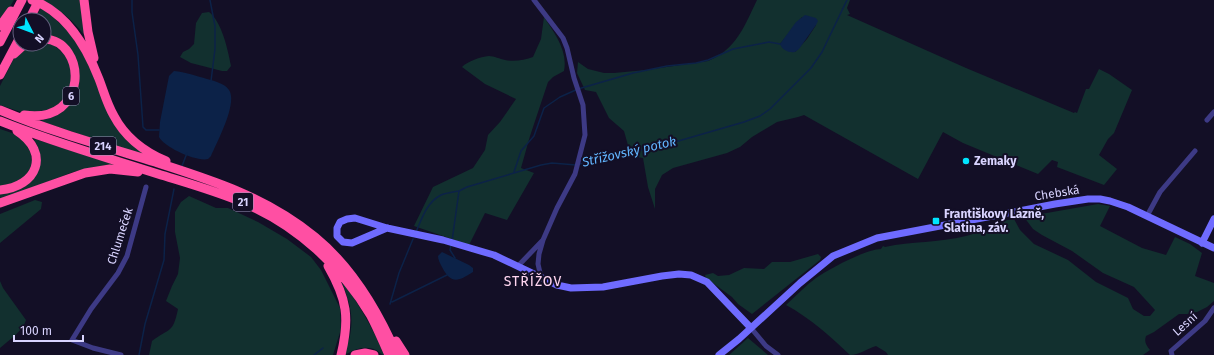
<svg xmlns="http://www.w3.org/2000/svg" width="1214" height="355" viewBox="0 0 1214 355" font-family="'Fira Sans',sans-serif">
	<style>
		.green { fill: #12302f; fill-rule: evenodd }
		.water { fill: #0c2248 }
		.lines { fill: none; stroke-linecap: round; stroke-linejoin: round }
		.stream { stroke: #0c2248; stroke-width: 1.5 }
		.street { stroke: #3d3a85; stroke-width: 5 }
		.secondary { stroke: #6f6bff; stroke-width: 7 }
		.highway { stroke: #ff4fa3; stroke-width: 9 }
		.poi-dot { fill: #00e5ff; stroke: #130f26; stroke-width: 1.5 }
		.labels { text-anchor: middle; stroke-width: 4; stroke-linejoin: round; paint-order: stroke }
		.shield { fill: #130f26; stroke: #9e99be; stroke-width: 1 }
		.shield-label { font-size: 11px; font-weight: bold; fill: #d9d4ff }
		.poi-label { font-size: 12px; font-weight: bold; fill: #d9d4ff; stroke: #130f26; text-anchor: start }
		.street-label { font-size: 12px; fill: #d9d4ff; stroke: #130f26 }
		.water-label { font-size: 13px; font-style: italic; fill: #62b6ff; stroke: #130f26 }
		.quarter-label { font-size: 14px; letter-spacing: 1px; fill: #ffd6f0; stroke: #130f26 }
	</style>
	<rect width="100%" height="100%" fill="#130f26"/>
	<path class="green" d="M0,0h14l-14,23z
		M44,0h36l4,35c-11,-15 -24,-25 -40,-34z
		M757,0h93l-3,8 3,6 -3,1 119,53 108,45 1,-1 2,1 9,-24h3l10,-20 10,5 23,16 -18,43 -6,6 -9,16 18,14 -13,16 -47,-18 1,-5 -6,-2 -14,14 -75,-31 -20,-11 -25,47 -114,-64 -6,2 -21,5 -25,15 -12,10 -13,6 -54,15 -11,7 -7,14v20l-7,-22 -5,-29 -12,-2 -7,-25 -15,-13 -13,-26 -11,-2 -8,-17 1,-11 10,7 16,4h10l32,-3 62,-9c28,-11 37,-36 49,-61zM802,17l14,8 -9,14 -12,13 -15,-8z
		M41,8l13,10 13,12 18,25 20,50 38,48 -1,2 -102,-34c30,-7 41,-24 38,-54l-34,-31v-16h-10z
		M209,12c13,10 19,38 22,54l-4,5h-5l-31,-8 -11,-6 3,-5 6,-3 5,-5 2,-21 6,-10z
		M544,17c11,17 24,34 20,54l-11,6 -5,5 -18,54 -9,32 13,5 -27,47 -22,-7 -16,32 -55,-19 19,-39 40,-19 12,-18 3,-15 12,-13 16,-23 -31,-15 -23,-17c6,-6 18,-10 27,-11 5,0 11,3 16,4 9,2 20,0 28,-3l8,-18z
		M44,42l10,3 13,11 5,12 -1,21 -16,20 -31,4 -24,-8v-19l14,-28 15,-14h15z
		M0,129l18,6 11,9 4,22 -11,15 -22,7z
		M35,139l81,26 -25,3 -18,4 -73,28v-6l12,-2 27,-24c2,-11 1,-19 -5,-28z
		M189,196l27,12h12l30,14 29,17 24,18 10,13 19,38 1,21 -8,26h-184l3,-14c17,-13 21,-7 26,-32l-12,-8 6,-15 6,-12 2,-16 -5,-26v-20l6,-10z
		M35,200l7,2 -1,7 -41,34v-29z
		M1098,204l12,2 -10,20 42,22 24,7 9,-18 15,7 12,9 -7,23 19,7v18l-7,6 -10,5 -10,2h-8l-25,18 -8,4c-2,6 0,9 4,14l-7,5h-255l-2,-3 -10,-6c-10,3 -17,9 -26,9 -20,-19 -40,-37 -64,-50 10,-9 19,-19 30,-27 13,-9 50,-29 65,-29l2,-3 2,1c27,-6 53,-4 81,-11 10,-2 22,-11 33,-6l3,-9 12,-2 6,11 14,14 34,16 28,22 32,16 5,11 11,7h6l5,-6 -21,-23 -31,-14 -31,-22 -30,-16 -9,-6 -9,-12z
		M818,254l3,3 -1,3 -68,54 -14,-10 -6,-7 -26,-19 -1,-3 8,-2 5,3 11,-1 15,-7 20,1 8,-7h18z
		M341,280c18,24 32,48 43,75 -3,-1 -5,-3 -8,-5 -10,-5 -22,-1 -31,5 0,-7 3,-12 5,-19 4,-23 -1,-35 -9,-56z
		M0,281l3,7 23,32c-3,11 -17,20 -26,28z
		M748,338l20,17h-39z"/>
	<path class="water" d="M805,15l11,3 2,3 -2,4 -17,24 -4,3c-6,1 -13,-2 -15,-8l16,-22z
		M174,71c11,1 23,5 33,8 7,2 17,4 22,11 9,13 -12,52 -18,66l-3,3c-12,3 -44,-12 -49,-22l1,-15 9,-46z
		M442,252l27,13 4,3v4c-14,9 -22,13 -31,-5 -2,-4 -4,-7 -4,-11z"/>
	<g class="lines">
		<path class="stream" d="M132,0v12l6,43 5,72 3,3h13
			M210,0l5,26v23l-4,32
			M580,164l88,-20 76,-22 16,-6 10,-7 41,-41 11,-16 25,-52
			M182,166l5,-13
			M514,172l7,-21 13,-15 10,-28 16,-11 18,-8 55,-16 34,-7 29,-3 12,-3 25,-11 36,-7 11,2
			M416,232c6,-14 11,-30 25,-37 5,-2 12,-3 18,-4
			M452,241l7,-50 8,-4 74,-22 11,-2 24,2
			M451,245l-1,5 5,8
			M392,302l55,-27
			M390,304l9,-31 14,-34
			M139,355l6,-31 19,-64 1,-26 9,-45
			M314,355l9,-7"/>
		<path class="street" d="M534,0l29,38 4,10 7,30 9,27 2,30 -10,39 -18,34 -14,32 -4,14 -1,10 3,13
			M1207,120l7,-8
			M1147,216l13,-24 35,-41
			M518,266l24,-25
			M751,328l15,18 12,9
			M121,355l-28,-7 -21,-8 19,-31 27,-36 9,-17 19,-69
			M1172,355l-1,-4 34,-30 9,-13"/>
		<path class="secondary" d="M387,228l-35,15 -9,-1 -6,-6v-8l3,-6 7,-3 8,-1 32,10 56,12 51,15 63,30 14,3 32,-1 59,-11 17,-2 12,1 16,7 44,46
			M1202,243l12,-24
			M719,355l20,-16 61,-56 33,-27 44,-18 178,-34 33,-5h12l10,2 18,6 86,41"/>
		<path class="highway" d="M32,0c34,12 55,48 67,79 5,13 8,25 15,37 11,21 31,36 52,45
			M84,0l4,32 6,26
			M29,20l10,-20
			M0,26l11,-15
			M0,42l22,-42
			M14,54l11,-10
			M0,75l20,-38
			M0,110c50,21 103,36 155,52 59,19 111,35 160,75 38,31 63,74 82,118
			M24,115c66,10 63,-75 20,-76
			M0,121c52,21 105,36 158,53 29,9 58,17 86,29 53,22 98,64 127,113 7,13 12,26 18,39
			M0,190c37,-3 51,-37 17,-59
			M0,203l85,-30 25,-4 28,3
			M328,266c19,33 22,52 13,89
			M396,341l9,14
			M355,355l10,-2 9,2"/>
	</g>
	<g class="poi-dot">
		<circle cx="966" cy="161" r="4"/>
		<rect x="932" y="217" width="8" height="8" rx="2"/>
	</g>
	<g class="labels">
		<g class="shield">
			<rect x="63" y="87" width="16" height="18" rx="3"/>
			<rect x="90" y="137" width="26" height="18" rx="3"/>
			<rect x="233" y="193" width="20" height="18" rx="3"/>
		</g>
		<g class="shield-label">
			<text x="71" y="100">6</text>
			<text x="103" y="150">214</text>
			<text x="243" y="206">21</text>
		</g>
		<g class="poi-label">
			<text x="974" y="165">Zemaky</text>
			<text x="944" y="218">Františkovy Lázně,<tspan x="944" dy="14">Slatina, záv.</tspan></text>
		</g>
		<g class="street-label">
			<text transform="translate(1057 193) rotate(-9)" y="4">Chebská</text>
			<text transform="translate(120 236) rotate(-72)" y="4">Chlumeček</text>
			<text transform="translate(1185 324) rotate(-42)" y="4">Lesní</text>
		</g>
		<g class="water-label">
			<text transform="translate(629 151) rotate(-13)" y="5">Střížovský potok</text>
		</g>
		<g class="quarter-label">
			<text x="533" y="286">STŘÍŽOV</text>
		</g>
	</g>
	<g transform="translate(32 32) rotate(132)"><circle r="19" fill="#130f26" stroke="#625e7d"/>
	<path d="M0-3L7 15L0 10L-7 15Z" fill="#00e5ff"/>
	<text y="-6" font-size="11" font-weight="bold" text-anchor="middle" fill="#d9d4ff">N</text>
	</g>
	<path d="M14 335v6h69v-6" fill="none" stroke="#d9d4ff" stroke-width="2"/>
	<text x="20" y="335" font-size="12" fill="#d9d4ff" stroke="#130f26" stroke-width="3" paint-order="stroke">100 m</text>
</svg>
